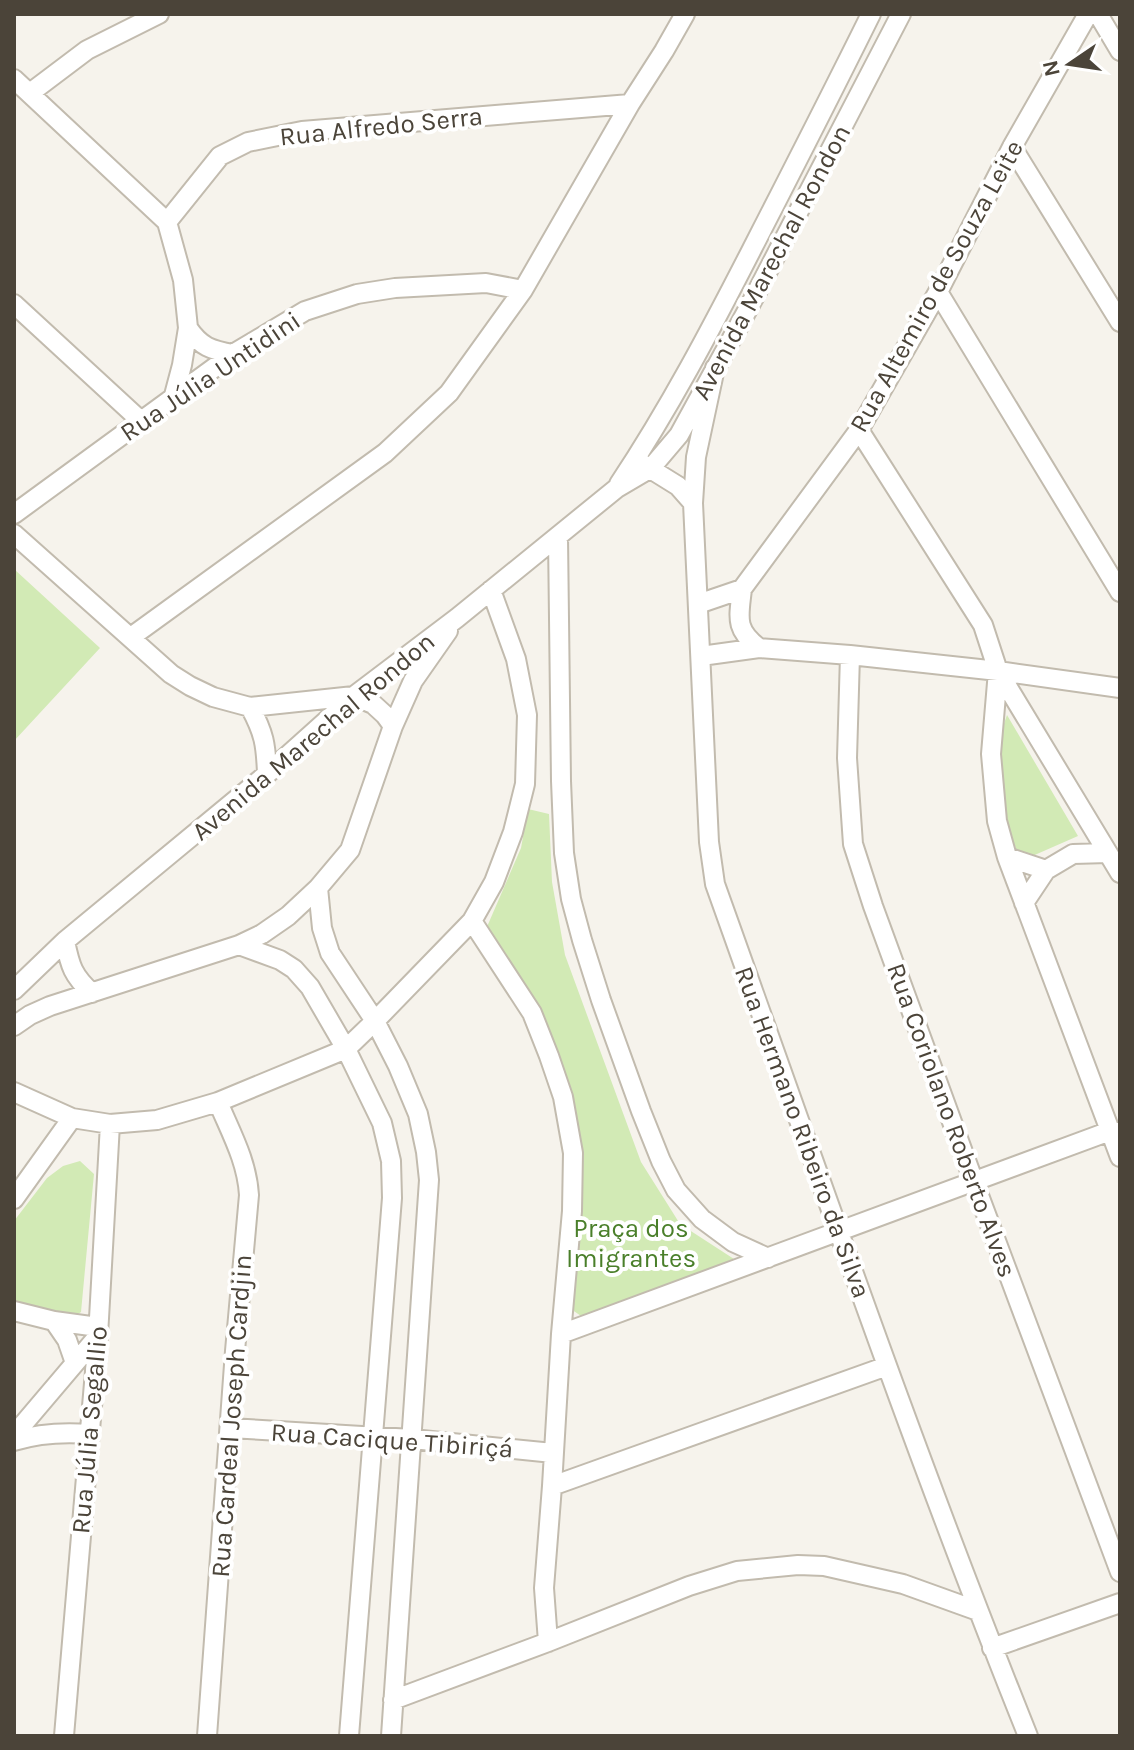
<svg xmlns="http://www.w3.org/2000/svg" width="1134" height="1750" viewBox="0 0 1134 1750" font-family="Karla,sans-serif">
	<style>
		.green { fill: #d2eab5 }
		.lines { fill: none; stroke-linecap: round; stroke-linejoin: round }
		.minor-casing { stroke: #c2bbae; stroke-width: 22 }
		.minor { stroke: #fff; stroke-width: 18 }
		.labels { text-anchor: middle; stroke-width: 8; stroke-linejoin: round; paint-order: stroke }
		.street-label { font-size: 26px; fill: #4b4439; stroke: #fff }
		.park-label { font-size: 26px; fill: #4a7f2a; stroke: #fff }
	</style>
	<rect width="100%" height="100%" fill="#f6f3ec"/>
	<path class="green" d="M14,569l86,79 -86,93z
		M1007,715l71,121 -57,25 -12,-30 -9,-61 1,-38z
		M528,809l21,5 3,68 13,73 76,207 39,62 54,35 -153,57 -10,-7 8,-74 2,-64 -19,-97 -79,-138 38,-88z
		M80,1161l14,13 -13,138 -13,9 -54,-13v-87l33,-43 16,-12z"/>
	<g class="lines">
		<g class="minor-casing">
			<path id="minor" d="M1098,14l22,37
				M14,79l153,143 16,58 5,48 -6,37 -9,34
				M30,93l57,-43 72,-36
				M1012,147l108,175
				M167,222l53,-66 28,-14 54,-11 328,-27
				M938,292l182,300
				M14,304l127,117
				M188,328c13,19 23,22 45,26
				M715,368l-19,89 -3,46 16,339 6,42c102,285 200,571 313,852
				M859,430l124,195 15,46 122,202
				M641,463l37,23 15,17
				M619,484c50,-75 92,-155 133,-235 40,-78 80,-156 119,-235
				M14,514l219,-160 72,-43 52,-17 38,-6 91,-5 37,7
				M14,534l157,140 19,12 23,11 37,10 104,-11 19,8 12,11 8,11
				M558,537l3,244 3,72 7,46 11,41 19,60 40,111 20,50 15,29 26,29 31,23 35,16
				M742,589l117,-159 79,-138 74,-145 76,-133
				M742,589c-3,28 -8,40 17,59
				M698,604l44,-15
				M131,637l254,-184 64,-60 74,-103 107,-186 34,-53 21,-37
				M850,655l-3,103 6,86 20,62 101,276 146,390
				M701,656l58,-8 91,7 148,16 122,17
				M998,671l-7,83 6,67 10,36 113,300
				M250,707c14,26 16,37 17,67
				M1007,857l39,13
				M318,888l4,40 8,25 45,68 23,45 20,48 8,38 3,28 -38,556
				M1024,903l22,-33 27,-16 35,-1
				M472,921l60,92 17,43 14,41 10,56 -1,58 -11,123 -9,152 -8,102 4,54
				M65,941c5,25 8,35 27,52
				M239,945l41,15 14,9 16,18 36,62 36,74 9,38 1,37 -43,538
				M14,990l51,-49 202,-167 87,-78 103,-78 160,-130 34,-20 28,-33 69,-126 153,-295
				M14,1026l16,-11 20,-9 189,-61 23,-11 26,-18 30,-28 32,-38 43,-124 20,-45 35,-50
				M14,1092l58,26 38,6 47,-4 61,-18 128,-53 29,-28 97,-100 22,-39 19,-50 12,-48 2,-69 -11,-56 -25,-69
				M14,1199l58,-81
				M14,1311l40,10 44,6
				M54,1321l13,19 8,23
				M561,1334l549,-203 10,1
				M230,1428l182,11 141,14
				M14,1435l84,-99
				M14,1441c26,-8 49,-9 75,-7
				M552,1486l335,-120
				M992,1648l128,-45
				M393,1700l155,-58 141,-56 48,-15 61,-6 26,1 79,18 75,27
				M64,1736l34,-400 12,-212
				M207,1736l28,-385 14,-156c-2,-34 -18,-62 -31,-93"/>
		</g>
		<use href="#minor" class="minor"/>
	</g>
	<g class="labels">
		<g class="street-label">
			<text transform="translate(381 126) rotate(-6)" y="9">Rua Alfredo Serra</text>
			<text transform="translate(771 262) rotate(-62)" y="9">Avenida Marechal Rondon</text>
			<text transform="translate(936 286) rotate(-61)" y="9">Rua Altemiro de Souza Leite</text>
			<text transform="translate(210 376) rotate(-34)" y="9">Rua Júlia Untidini</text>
			<text transform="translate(313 736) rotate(-40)" y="9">Avenida Marechal Rondon</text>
			<text transform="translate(952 1120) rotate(70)" y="9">Rua Coriolano Roberto Alves</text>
			<text transform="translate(803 1132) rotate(70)" y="9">Rua Hermano Ribeiro da Silva</text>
			<text transform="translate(231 1416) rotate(-86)" y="9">Rua Cardeal Joseph Cardjin</text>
			<text transform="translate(89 1430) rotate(-85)" y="9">Rua Júlia Segallio</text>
			<text transform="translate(392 1440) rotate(4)" y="9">Rua Cacique Tibiriçá</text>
		</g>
		<g class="park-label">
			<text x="631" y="1237">Praça dos<tspan x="631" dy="30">Imigrantes</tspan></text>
		</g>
	</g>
	<rect width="1134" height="1750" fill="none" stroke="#4b4439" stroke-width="32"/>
	<g transform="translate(1070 64) rotate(257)" stroke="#ffffff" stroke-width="6" paint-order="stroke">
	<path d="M0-6L14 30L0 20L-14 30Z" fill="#4b4439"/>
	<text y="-12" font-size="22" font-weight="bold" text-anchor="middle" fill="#4b4439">N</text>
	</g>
</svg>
